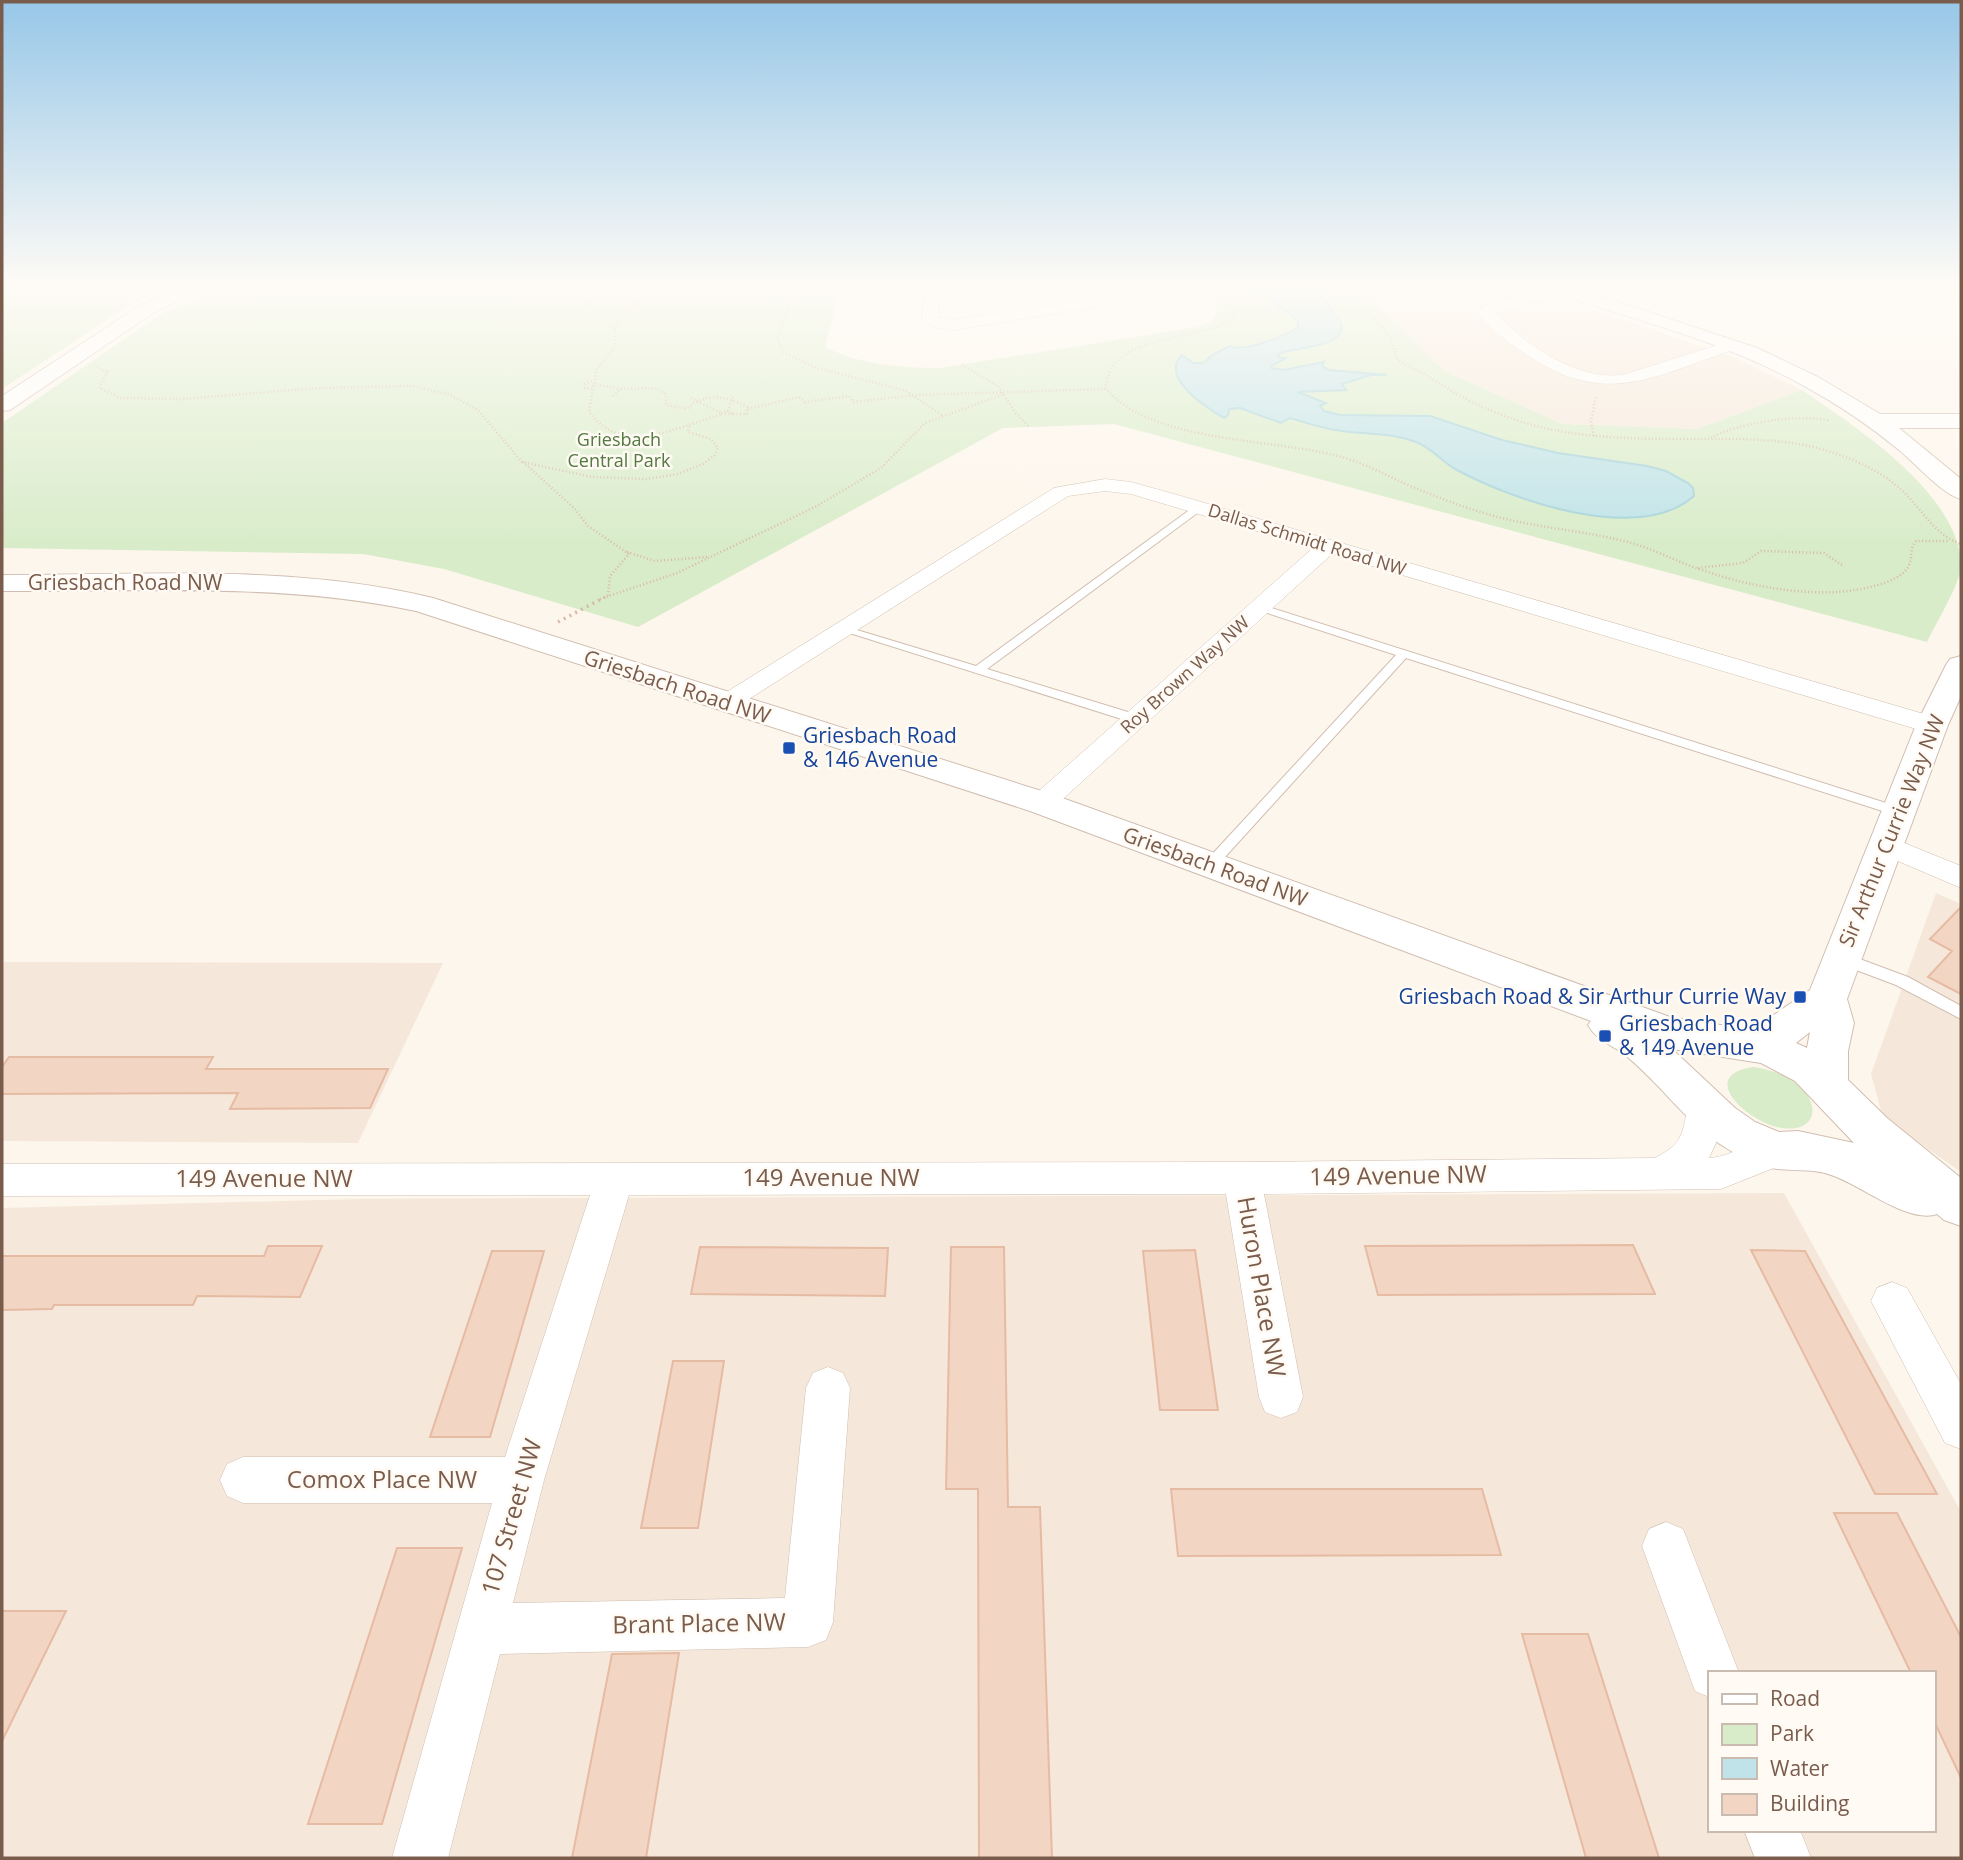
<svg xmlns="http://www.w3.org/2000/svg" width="1963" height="1860" viewBox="0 0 1963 1860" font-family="'Open Sans',sans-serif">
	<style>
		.residential { fill: #f5e8da; fill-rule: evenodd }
		.green { fill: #d8ecc9 }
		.water { fill: #bfe3e8; stroke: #a5d3da; stroke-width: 2 }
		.building { fill: #f3d5c3; stroke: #e6bba3; stroke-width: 2 }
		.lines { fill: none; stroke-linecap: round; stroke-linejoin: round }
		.service-casing { stroke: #d1beb0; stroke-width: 2 }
		.minor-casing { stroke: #d1beb0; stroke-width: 1 }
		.tertiary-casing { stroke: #d1beb0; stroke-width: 2 }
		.path-far1 { stroke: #d9b8a5; stroke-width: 2.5; stroke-dasharray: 1 2.5; stroke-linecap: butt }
		.path { stroke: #d9b8a5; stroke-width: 3.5; stroke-dasharray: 2 4.5; stroke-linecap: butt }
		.service { fill: #fff; fill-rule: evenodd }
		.minor { fill: #fff; fill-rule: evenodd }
		.tertiary { fill: #fff; fill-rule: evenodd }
		.transit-dot { fill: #1a4fb4; stroke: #fffaf3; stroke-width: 2.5 }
		.labels { text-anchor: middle; stroke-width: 5; stroke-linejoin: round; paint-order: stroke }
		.far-park-label { font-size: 18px; fill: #537a41; stroke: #fffaf3 }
		.far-street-label { font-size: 18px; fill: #7a5c4d; stroke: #fffaf3 }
		.street-label { font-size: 21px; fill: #7a5c4d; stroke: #fffaf3 }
		.transit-label { font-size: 21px; fill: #164399; stroke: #fffaf3; text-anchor: start }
		.near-street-label { font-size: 24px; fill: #7a5c4d; stroke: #fffaf3 }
	</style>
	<rect width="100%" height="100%" fill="#fdf6ec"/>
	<path class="residential" d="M1396,286h128l211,72 67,32 -105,39 -135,-5 -119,-54 -68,-67 3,-8z
		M1936,893l25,11v268l-78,-54 -12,-44z
		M2,962l441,1 -85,180 -356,-2z
		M1784,1193l177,319v346h-1959v-650l356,-9zM1709,1673h224v157h-224z"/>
	<path class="green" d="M2,286h171l-42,18 -129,85z
		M222,286h619l-16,61c34,18 78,21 115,21l251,-40 21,-6 6,-11 -12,-25h190l-18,9 -3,8 68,67 119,54 135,5 105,-39c52,36 161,105 159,179 -4,20 -25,54 -34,73l-813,-218 -111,4 -365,199 -194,-58 -81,-15 -361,-6v-125l159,-109z
		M1754,1067c16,3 32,7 45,19 23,20 16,47 -17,42 -32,-4 -88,-53 -28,-61z"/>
	<path class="water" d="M1261,286h65l-5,7c3,13 19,21 21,34 2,20 -52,21 -64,27v3l8,1 -15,8v2l13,2 40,-8 -2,4 7,4 58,5h-16l-29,9 4,6 -48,2 28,11 -6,3 4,5 16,4 90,1 72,24 56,13 89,13 19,5 22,12 5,5 1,8c-56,49 -182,4 -239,-27 -14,-8 -24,-22 -39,-27 -24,-9 -49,-8 -74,-11 -18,-2 -35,-8 -52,-13l-9,5 -41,-15 -11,1 -1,6 -4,3c-17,-10 -65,-40 -42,-63l11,8h11l8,-8 18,-9c12,7 56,-10 68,-19v-4c-10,-16 -30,-18 -37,-37z"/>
	<path class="building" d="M1961,907v87l-33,-17 24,-26 -22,-12z
		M9,1057h204l-7,12h182l-18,39 -140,1 8,-16 -236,1v-27z
		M1633,1245l22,49 -277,1 -13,-49z
		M268,1246h54l-22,51 -103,-1 -4,9h-139l-2,4 -50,1v-54h262z
		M700,1247l188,1 -3,48 -194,-2z
		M951,1247h53l4,260h32l12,351h-73l-1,-369h-32z
		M1195,1250l23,160h-58l-17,-159z
		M1751,1250l54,1 132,243h-62z
		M492,1251h52l-54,186h-60z
		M673,1361h51l-26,167h-57z
		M1171,1489h311l19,66 -323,1z
		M1834,1513h63l64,124v141l-28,-59v-46h-22z
		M397,1548h65l-80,276h-74z
		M2,1611h64l-64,130z
		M1522,1634h66l71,224h-73z
		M679,1653l-33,205h-74l40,-204z"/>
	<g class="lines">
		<g class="service-casing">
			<path id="service" d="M1195,506l9,2 -217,161 154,47v6h-10l-294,-93 2,-2h8l129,39z
				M1259,604l646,205 2,3 -2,3h-10l-489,-157 -191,210h-10l-2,-3 2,-3 191,-207 -141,-46 -2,-2z
				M1841,952l67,25 53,29v13l-65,-34 -61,-23 -2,-4z"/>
		</g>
		<g class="minor-casing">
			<path id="minor" d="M925,286h14l-1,31 15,3 150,-23 -1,-11h14l3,11 -11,8 -155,25 -19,-3 -12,-8z
				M1557,286l8,1 2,3 -2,3 -70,20c33,33 79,67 128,62l107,-34 8,5 -2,3c-77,25 -128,59 -204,9 -20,-12 -40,-27 -54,-45l8,-8z
				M1105,479l26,3 50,14 760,223 4,6 -4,6 -9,2 -9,-2 -591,-177 -280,255 -10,3 -10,-3 -4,-6 4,-6 281,-249 -182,-54 -26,-3 -37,5 -333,212 -9,3 -9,-3 -4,-5 4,-5 337,-210z
				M1887,836l74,30v22l-84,-36 -5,-7 5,-7z
				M1706,1093l13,4c10,20 -1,42 -10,61 28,-1 52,-27 80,-18l6,11 -6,11 -68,27 -457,5 39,203 -6,15 -16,6 -16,-6 -6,-15 -33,-203 -597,1 -85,285 -31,123 272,-5 21,-210 7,-15 15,-6 15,6 7,15 -17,234 -7,18 -18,7 -308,7 -52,204h-56l100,-355h-249l-16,-7 -7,-16 7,-16 16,-7h262l85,-262 -588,1v-32l1240,-2 413,-4c37,-19 23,-31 38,-61z
				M1892,1282l15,6 54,96v65l-16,-6 -74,-142 6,-13z
				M1666,1522l17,7 56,144h-30v24l-14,-6 -53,-145 7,-17z
				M1744,1830h56l11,28h-56z"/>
		</g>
		<g class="tertiary-casing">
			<path id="tertiary" d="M183,286h25l-55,27 -143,97 -8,1v-15l139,-91z
				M1542,286h28l187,62 61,29 62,37h81v14h-62l62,51v20c-18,-4 -46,-36 -62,-49 -29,-24 -60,-45 -93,-63 -81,-46 -174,-68 -261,-97z
				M2,575c141,0 293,-11 431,23l621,197 616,222 82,13 58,-40 106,-265 30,-60 4,-6 11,-3v40l-13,29 -101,274 7,24 -6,28v29l39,38 74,60v48l-17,-6 -7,-6c-28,10 -75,-28 -103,-38 -24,-10 -50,-2 -73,-11 -68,-26 -85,-68 -136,-110 -14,-11 -28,-14 -37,-30l3,-4 -561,-210 -614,-200c-135,-29 -276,-19 -414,-20zM1810,1032l-3,16 -11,-5zM1672,1049l89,14 34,18 59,62 -56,-12 -19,1 -24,-10 -20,-14z"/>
		</g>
		<path class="path-far1" d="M568,286l25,20 22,24
			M675,286l-27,11 -25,16 -8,15 -1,20 -17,21 -8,43c36,46 85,15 132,3
			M782,286l6,21 -11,31 6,14 31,15 92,24 36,24
			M1215,286l21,26 -2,7c-35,21 -99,16 -121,47 -4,6 -6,14 -8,21 42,55 167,52 229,68 26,6 50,19 74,30 26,11 52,21 79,29 50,15 102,16 151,31 22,7 42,18 64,25 43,15 89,24 135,22 18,-1 65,-8 72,-27 4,-9 0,-16 7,-24h33
			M1374,286l-6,9 -2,14 24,28 7,22c10,8 22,11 32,18 88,58 156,62 258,62 45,0 93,-2 137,11 27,8 54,19 75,38 22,18 33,46 62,56
			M962,365l36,21 17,26 14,15
			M97,367l10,5 -8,16 22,10 61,1 137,-11 93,-2 36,8 30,16 44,52 70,15 54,2 32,-5 25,-10 12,-9 3,-7 -7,-9 -23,-7 1,-6
			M593,384l28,5 33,-1 12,6v11l21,4c17,-17 41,-13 60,-2l-1,10
			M592,389l-7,-1v-4l9,-4
			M613,396l8,-7
			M691,398l30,15
			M748,409l51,-12 6,5 44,-6 4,6 62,-7 191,-6
			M727,411l6,3h-13z
			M728,411l5,-14
			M733,414h15
			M1594,436l-3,-14 5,-27
			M1711,438c25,-15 91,-25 119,-17
			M523,462l51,46 14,18 41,28 -19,22 -2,20
			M627,552l28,9 52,-4
			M1698,568l45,-5 18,-12 63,2 18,12
			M600,599l77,-26 138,-66 66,-39 44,-45 79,-29"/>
		<path class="path" d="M558,622l47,-25"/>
		<use href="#service" class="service"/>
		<use href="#minor" class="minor"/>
		<use href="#tertiary" class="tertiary"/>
	</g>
	<linearGradient id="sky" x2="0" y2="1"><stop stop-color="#97c7e8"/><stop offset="0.52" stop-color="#fefbf6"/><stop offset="1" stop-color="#fefbf6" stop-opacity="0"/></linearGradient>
	<rect width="1963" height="547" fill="url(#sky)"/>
	<g class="transit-dot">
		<rect x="782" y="741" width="14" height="14" rx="3.5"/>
		<rect x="1793" y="990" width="14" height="14" rx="3.5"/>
		<rect x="1598" y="1029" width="14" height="14" rx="3.5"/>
	</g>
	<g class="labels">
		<g class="far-park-label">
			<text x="619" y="446">Griesbach<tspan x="619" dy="21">Central Park</tspan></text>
		</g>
		<g class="far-street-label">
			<text transform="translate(1307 540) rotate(17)" y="6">Dallas Schmidt Road NW</text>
			<text transform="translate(1185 675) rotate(-42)" y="6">Roy Brown Way NW</text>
		</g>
		<g class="street-label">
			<text x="125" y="590">Griesbach Road NW</text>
			<text transform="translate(677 687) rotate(18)" y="7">Griesbach Road NW</text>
			<text transform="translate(1892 831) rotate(-68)" y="7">Sir Arthur Currie Way NW</text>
			<text transform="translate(1215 867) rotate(20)" y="7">Griesbach Road NW</text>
		</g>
		<g class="transit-label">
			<text x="803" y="743">Griesbach Road<tspan x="803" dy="24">&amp; 146 Avenue</tspan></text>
			<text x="1786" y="1004" text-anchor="end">Griesbach Road &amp; Sir Arthur Currie Way</text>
			<text x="1619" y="1031">Griesbach Road<tspan x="1619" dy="24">&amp; 149 Avenue</tspan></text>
		</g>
		<g class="near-street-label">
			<text transform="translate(1398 1176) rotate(-1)" y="8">149 Avenue NW</text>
			<text x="831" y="1186">149 Avenue NW</text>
			<text x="264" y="1187">149 Avenue NW</text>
			<text transform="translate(1261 1287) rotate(80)" y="8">Huron Place NW</text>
			<text x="382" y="1488">Comox Place NW</text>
			<text transform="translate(512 1517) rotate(-74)" y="8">107 Street NW</text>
			<text transform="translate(699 1624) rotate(-1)" y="8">Brant Place NW</text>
		</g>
	</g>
	<rect width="1963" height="1860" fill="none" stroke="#7a5c4d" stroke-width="7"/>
	<rect x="1708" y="1671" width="228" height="161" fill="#fffaf3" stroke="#cabbb1" stroke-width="2"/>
	<rect x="1722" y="1694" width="35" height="10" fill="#ffffff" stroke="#cabbb1" stroke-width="2"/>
	<text x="1770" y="1706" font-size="21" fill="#7a5c4d">Road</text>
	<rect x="1722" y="1724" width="35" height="21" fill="#d8ecc9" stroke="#cabbb1" stroke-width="2"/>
	<text x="1770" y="1741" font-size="21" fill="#7a5c4d">Park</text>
	<rect x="1722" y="1758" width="35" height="21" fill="#bfe3e8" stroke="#cabbb1" stroke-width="2"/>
	<text x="1770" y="1776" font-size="21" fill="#7a5c4d">Water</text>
	<rect x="1722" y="1794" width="35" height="21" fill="#f3d5c3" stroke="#cabbb1" stroke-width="2"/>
	<text x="1770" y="1811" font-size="21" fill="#7a5c4d">Building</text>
</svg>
